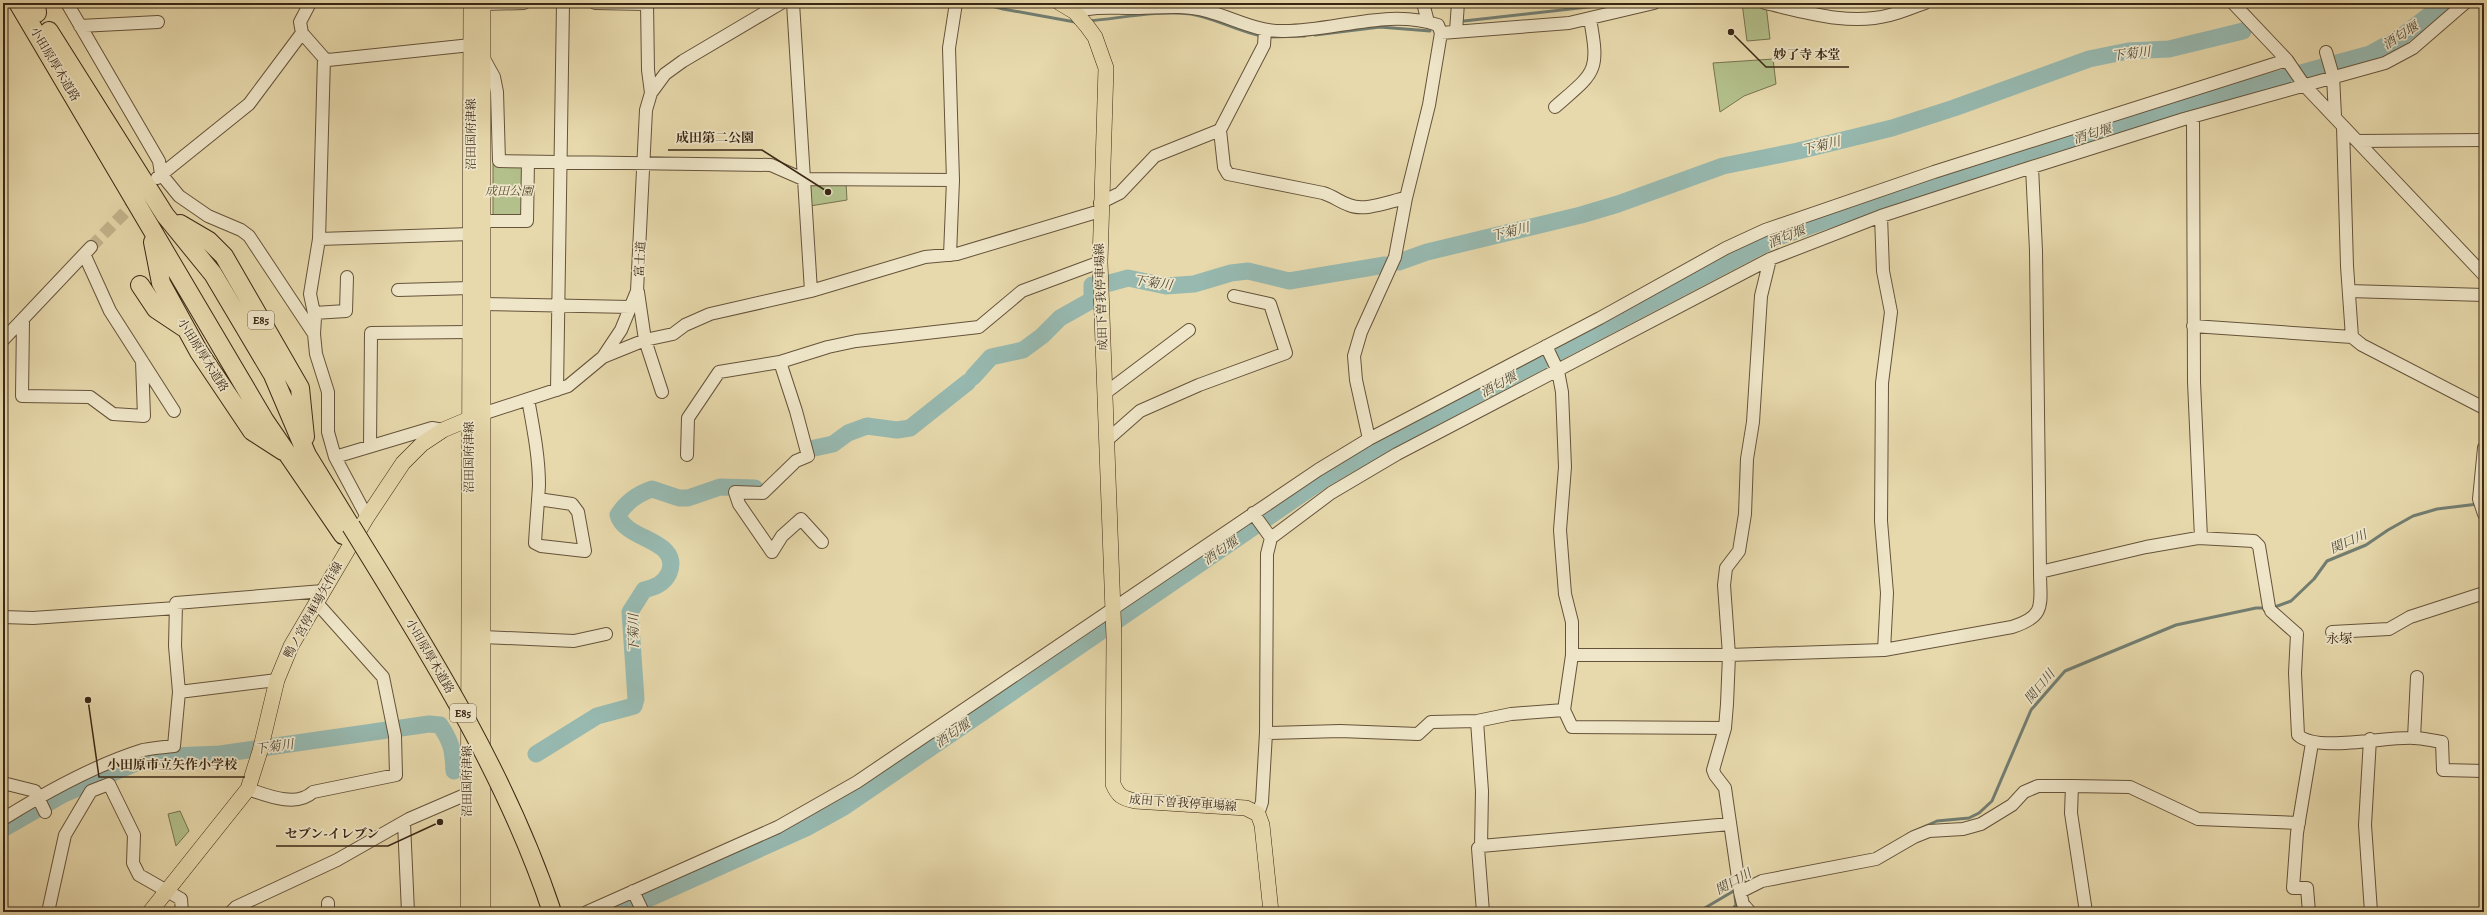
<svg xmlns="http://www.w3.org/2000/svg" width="2487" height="915" viewBox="0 0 2487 915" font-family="Alegreya,'Noto Serif JP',serif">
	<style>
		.green { fill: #b3c08b; stroke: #767350 }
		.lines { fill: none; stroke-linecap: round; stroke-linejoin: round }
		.stream { stroke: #727e72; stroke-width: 3 }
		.river { stroke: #97b9b0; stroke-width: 17 }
		.minor-tunnel { stroke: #c4b58e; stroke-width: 12; stroke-dasharray: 12 6; stroke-linecap: butt }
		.minor-casing { stroke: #65533a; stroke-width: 14 }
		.major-casing { stroke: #3a2614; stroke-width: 16 }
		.highway-casing { stroke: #3a2614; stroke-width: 20 }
		.minor { stroke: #efe6c9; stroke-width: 12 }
		.major { stroke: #e7d9ac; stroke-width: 15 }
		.highway { stroke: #e7d9ac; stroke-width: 18 }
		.highway-bridge-casing { stroke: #3a2614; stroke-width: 20; stroke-linecap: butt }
		.highway-bridge { stroke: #e7d9ac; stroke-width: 18 }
		.labels { text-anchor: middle; stroke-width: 3.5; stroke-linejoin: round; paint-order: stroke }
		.shield { fill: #efe6c9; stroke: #70604a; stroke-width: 1 }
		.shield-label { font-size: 11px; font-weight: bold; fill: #3a2614 }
		.street-label { font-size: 12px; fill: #3a2614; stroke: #efe6c9 }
		.park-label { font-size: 12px; font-style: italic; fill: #584c32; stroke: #efe6c9 }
		.water-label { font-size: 13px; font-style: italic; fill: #514b3b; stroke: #efe6c9 }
		.neighbourhood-label { font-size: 13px; fill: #3a2614; stroke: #efe6c9 }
		.leader { fill: none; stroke: #3a2614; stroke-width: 1.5 }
		.callout-dot { fill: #3a2614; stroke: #efe6c9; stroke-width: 1.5 }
		.callout-label { font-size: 13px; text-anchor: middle; font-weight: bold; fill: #3a2614; stroke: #efe6c9; stroke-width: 3.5; stroke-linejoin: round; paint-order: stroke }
	</style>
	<rect width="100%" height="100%" fill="#e7d9ac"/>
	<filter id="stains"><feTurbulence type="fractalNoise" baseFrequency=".005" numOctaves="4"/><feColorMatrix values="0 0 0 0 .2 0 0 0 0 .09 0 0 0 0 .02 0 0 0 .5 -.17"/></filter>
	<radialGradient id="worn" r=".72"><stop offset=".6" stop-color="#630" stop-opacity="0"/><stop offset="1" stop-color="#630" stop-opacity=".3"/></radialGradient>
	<path class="green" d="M1742,3l24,2 4,34 -23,2z
		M1773,59l3,25 -32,12 -24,16 -7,-49z
		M493,164l32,1v53h-32z
		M846,183l1,17 -37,6 -2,-22z
		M180,811l9,20 -13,15 -8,-32z"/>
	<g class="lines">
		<path class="stream" d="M981,3l22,6 72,13
			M1807,3l29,3 47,-3
			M1089,21c33,-3 69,-11 102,-7 24,4 46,17 71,22
			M1464,21l159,-18
			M1315,35l65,-8 50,4
			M1267,37l38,-1
			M2272,608l19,-7 23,-22 13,-18 39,-16 22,-15 25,-14 24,-7 41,-5
			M1908,834l29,-13 32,-3 10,-5 13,-12 39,-91 34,-39 111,-46 80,-17h11
			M1698,912l39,-23
			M1730,912l6,-7 -1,-9"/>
		<path class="river" d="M1399,262l28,-10 154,-37 37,-11 105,-38 75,-15 94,-23 62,-20 135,-49 39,-8 41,-2 74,-18
			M1110,283l18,-5 38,8 28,-2 37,-11 17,-2 41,10 96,-16
			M973,377l18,-20 32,-7 19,-14 18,-18 32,-18v-15
			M810,449l23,-5 15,-11 19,-7 30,4 13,-2 58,-46
			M536,754l61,-38 37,-10 2,-7 -6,-87 14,-22c11,-3 20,-6 25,-17 13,-34 -44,-32 -51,-58 8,-13 19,-21 34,-26l27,9h9l32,-11 35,1
			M3,829l61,-35 86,-37 70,-3 209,-30 11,1c12,18 13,25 14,46
			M619,912l187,-84 38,-21 480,-328 69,-40 385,-202 228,-78 171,-52 193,-53 31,-17 44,-34"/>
		<path class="minor-tunnel" d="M91,247l49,-50"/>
		<g class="minor-casing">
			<path id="minor" d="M67,3l92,158 2,13 18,22 29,20 33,14 8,6 65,98
				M310,3l-10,19 2,11 22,25 -5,181 -9,55 5,24 -1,16 2,20 12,38v40l7,25 32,60
				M595,3l52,1
				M793,3l18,288
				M1423,3l5,19
				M1765,3c40,9 84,23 125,12 12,-3 23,-8 35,-12
				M2233,3l54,57 17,25 180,190
				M483,4l41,-1
				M1075,12c20,-6 35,-4 56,-4 26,0 51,-4 76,3 27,7 49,21 78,20 50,0 104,-23 153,-6l3,8 -12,72 -23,93 -11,59 -34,75 -7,24 2,24 13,59
				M80,26l78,-4
				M1456,31l2,-28
				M1441,33l128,-10 85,-20
				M2326,52l7,24 2,40
				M483,57l11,20 3,15 2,69 272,4 32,14 150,1
				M324,58l4,2 143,-15
				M651,93l14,-19 18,-13 98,-58
				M1555,107c40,-35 45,-34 35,-88
				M2193,117l1,265 7,156
				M2343,126l4,140 5,71 10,8 122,63
				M1220,130l4,37 4,7 95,19c10,3 17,9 26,12 16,7 41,-4 57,-7
				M2357,141l127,-1
				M2032,167l4,84 4,321
				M157,178l92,-74 53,-71
				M1100,203l20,-10 35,-37 65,-26 44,-85 1,-15
				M1881,216l2,55 8,41 -9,71 -1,138 6,72 -3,57
				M483,221h44l1,-59
				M319,239l152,-5
				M950,255l3,-75 -4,-132 7,-45
				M85,256l25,55 64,100
				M398,290l72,-2
				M2349,291l135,4
				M638,292l7,48 17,52
				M483,304l148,3
				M314,313l32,-2 1,-34
				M23,320l-1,76 68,1 23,17 31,2 -2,-55
				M2193,326l159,11
				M3,340l88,-93
				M1546,346l12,25 4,21 3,75 -5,63 5,64 7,28v33l-8,55 8,17 153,1
				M603,357l42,-17 28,-6 12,-9 25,-11 101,-23 114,-34 32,-3 143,-43
				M780,362l16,49 12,45 -12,5 -33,32 -28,-1 4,12 33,48 10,-16 19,-17 21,23
				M557,390l6,-387
				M1104,394l85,-64
				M528,399c5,28 11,57 11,86 -1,19 -3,39 -4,58l6,3 44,5 -7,-39 -6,-8 -34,-5
				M476,416l92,-30 35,-29 18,-27 16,-39 9,-181 5,-17 -3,-23 -1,-67
				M1106,441l34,-30 59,-26 87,-32 -16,-49 -36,-8
				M370,446l1,-113 98,-1
				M2484,448l-5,51 5,15
				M687,455l1,-37 31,-46 61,-10 48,-15 28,-6 123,-14 43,-36 78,-29
				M335,457l97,-29 11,2
				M1253,513l18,25 -4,16 -1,179 -4,69 -4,12
				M1271,538l60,-45 66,-39 373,-195 111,-43 151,-49 152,-48 201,-56 28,-15 52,-45
				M2271,611l26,23 -2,39 3,62c19,18 89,1 116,3 9,0 19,3 28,4l1,28 41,1
				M3,617l30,1 143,-10
				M2332,632l57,-3 21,-12 74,-24
				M483,637l91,4 32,-7
				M1572,655h157l155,-5 128,-23c35,-11 28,-23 28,-55l106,-25 52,-9 56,3 5,5 10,61
				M179,692l-4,-46 1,-43 147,-12
				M1477,721l5,70 -1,55 -3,2 5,64
				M1266,733l74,-2 78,3 13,-12 46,-1 34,-7 53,-4
				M2414,738l3,-61
				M2370,739l-5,86 6,87
				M3,783l32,8 10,21
				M2072,786l58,1 68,32 101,4
				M248,789c18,6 48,19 65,3l83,-17 -1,-39 -12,-59 -67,-75
				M3,819c40,-25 95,-55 140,-69 10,-2 21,-3 31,-4l5,-54 98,-12
				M404,823l4,89
				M1481,846l249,-22
				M633,891l10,21
				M1740,892l22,-11 114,-22 38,-22 15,-6 34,-2 18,-5 31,-19 12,-13 14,-6h34l-1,27 15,99
				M48,912l17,-77 26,-44 18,-7 25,51 -1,28 6,12 42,24 1,13
				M231,912l5,-5 101,-47 72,-41 58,-25
				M328,912v-9
				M587,912l191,-85 79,-45 461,-312 51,-31 231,-121 126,-70 39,-18 169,-58 353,-112
				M1750,912l-7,-8 -3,-12 -15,-104 -10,-13 -2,-5 12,-42 2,-24 2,-49 -5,-70 2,-17 13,-17 6,-37 2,-55 6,-37 8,-126 9,-37
				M2309,912l-2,-24h-14l4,-55 15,-90"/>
		</g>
		<g class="major-casing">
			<path id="major" d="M1060,3l15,9 12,14 8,11 11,31 -6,194 14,376 -1,146c5,12 9,14 22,17l111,7 12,6 4,11 9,87
				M150,912l98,-123 12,-38 17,-71 14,-34 76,-129 36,-54 19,-19 21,-14 26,-11
				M468,912l3,-909
				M483,912v-909"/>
		</g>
		<g class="highway-casing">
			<path id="highway" d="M18,3l247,418 78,114
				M36,3l1,10
				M49,31l116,184 48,59 60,101 34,80 43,70
				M180,224l29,17 15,15 76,132 5,49
				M153,242l8,41 38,69 53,79 31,20
				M140,285l16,24 27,18"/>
		</g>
		<use href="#minor" class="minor"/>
		<use href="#major" class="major"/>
		<use href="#highway" class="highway"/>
		<g class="highway-bridge-casing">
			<path id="highway-bridge" d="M351,526c76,123 155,247 201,386"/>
		</g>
		<use href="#highway-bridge" class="highway-bridge"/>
	</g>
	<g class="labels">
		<g class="shield">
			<rect x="248" y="311" width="26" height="18" rx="3"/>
			<rect x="450" y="704" width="26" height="18" rx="3"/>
		</g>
		<g class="shield-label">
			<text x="261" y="324">E85</text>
			<text x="463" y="717">E85</text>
		</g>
		<g class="street-label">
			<text transform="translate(55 64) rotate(59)" y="4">小田原厚木道路</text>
			<text transform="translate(471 134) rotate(-90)" y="4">沼田国府津線</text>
			<text transform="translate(640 259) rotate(-87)" y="4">富士道</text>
			<text transform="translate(1101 297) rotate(-92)" y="4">成田下曽我停車場線</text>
			<text transform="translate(203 355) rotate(58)" y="4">小田原厚木道路</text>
			<text transform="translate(469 457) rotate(-90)" y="4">沼田国府津線</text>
			<text transform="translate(313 610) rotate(-61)" y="4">鴨ノ宮停車場矢作線</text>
			<text transform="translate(430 656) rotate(60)" y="4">小田原厚木道路</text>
			<text transform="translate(467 781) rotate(-90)" y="4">沼田国府津線</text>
			<text transform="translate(1183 803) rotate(4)" y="4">成田下曽我停車場線</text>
		</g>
		<g class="park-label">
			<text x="509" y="195">成田公園</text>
		</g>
		<g class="water-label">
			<text transform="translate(2400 35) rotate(-33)" y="5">酒匂堰</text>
			<text transform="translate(2131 53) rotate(-7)" y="5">下菊川</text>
			<text transform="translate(2092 133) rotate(-17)" y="5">酒匂堰</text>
			<text transform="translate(1821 145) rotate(-14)" y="5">下菊川</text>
			<text transform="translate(1510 231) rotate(-14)" y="5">下菊川</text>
			<text transform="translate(1786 236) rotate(-22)" y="5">酒匂堰</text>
			<text transform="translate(1153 282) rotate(8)" y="5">下菊川</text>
			<text transform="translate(1498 384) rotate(-28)" y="5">酒匂堰</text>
			<text transform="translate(2348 541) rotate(-24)" y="5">関口川</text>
			<text transform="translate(1220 550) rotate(-34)" y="5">酒匂堰</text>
			<text transform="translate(633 633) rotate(-91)" y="5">下菊川</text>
			<text transform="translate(2039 686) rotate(-50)" y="5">関口川</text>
			<text transform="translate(952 733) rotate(-34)" y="5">酒匂堰</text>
			<text transform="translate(274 746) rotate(-8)" y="5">下菊川</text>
			<text transform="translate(1733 881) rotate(-29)" y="5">関口川</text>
		</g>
		<g class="neighbourhood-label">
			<text x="2339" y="643">永塚</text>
		</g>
	</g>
	<path class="leader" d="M1731 32L1766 67H1849M828 192L762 150H668M88 700L99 777H245M440 822L388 846H276"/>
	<g class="callout-dot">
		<circle cx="1731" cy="32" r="4"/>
		<circle cx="828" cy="192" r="4"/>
		<circle cx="88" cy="700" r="4"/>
		<circle cx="440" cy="822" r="4"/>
	</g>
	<g class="callout-label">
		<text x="1807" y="59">妙了寺 本堂</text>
		<text x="715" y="142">成田第二公園</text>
		<text x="172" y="769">小田原市立矢作小学校</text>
		<text x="332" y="838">セブン-イレブン</text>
	</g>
	<rect width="2487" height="915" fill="none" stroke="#e7d9ac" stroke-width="16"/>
	<rect x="4" y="4" width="2479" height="907" fill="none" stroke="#3a2614" stroke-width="2"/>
	<rect x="8" y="8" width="2471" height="899" fill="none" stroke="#3a2614"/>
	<rect width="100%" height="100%" filter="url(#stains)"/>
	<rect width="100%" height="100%" fill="url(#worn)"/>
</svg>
